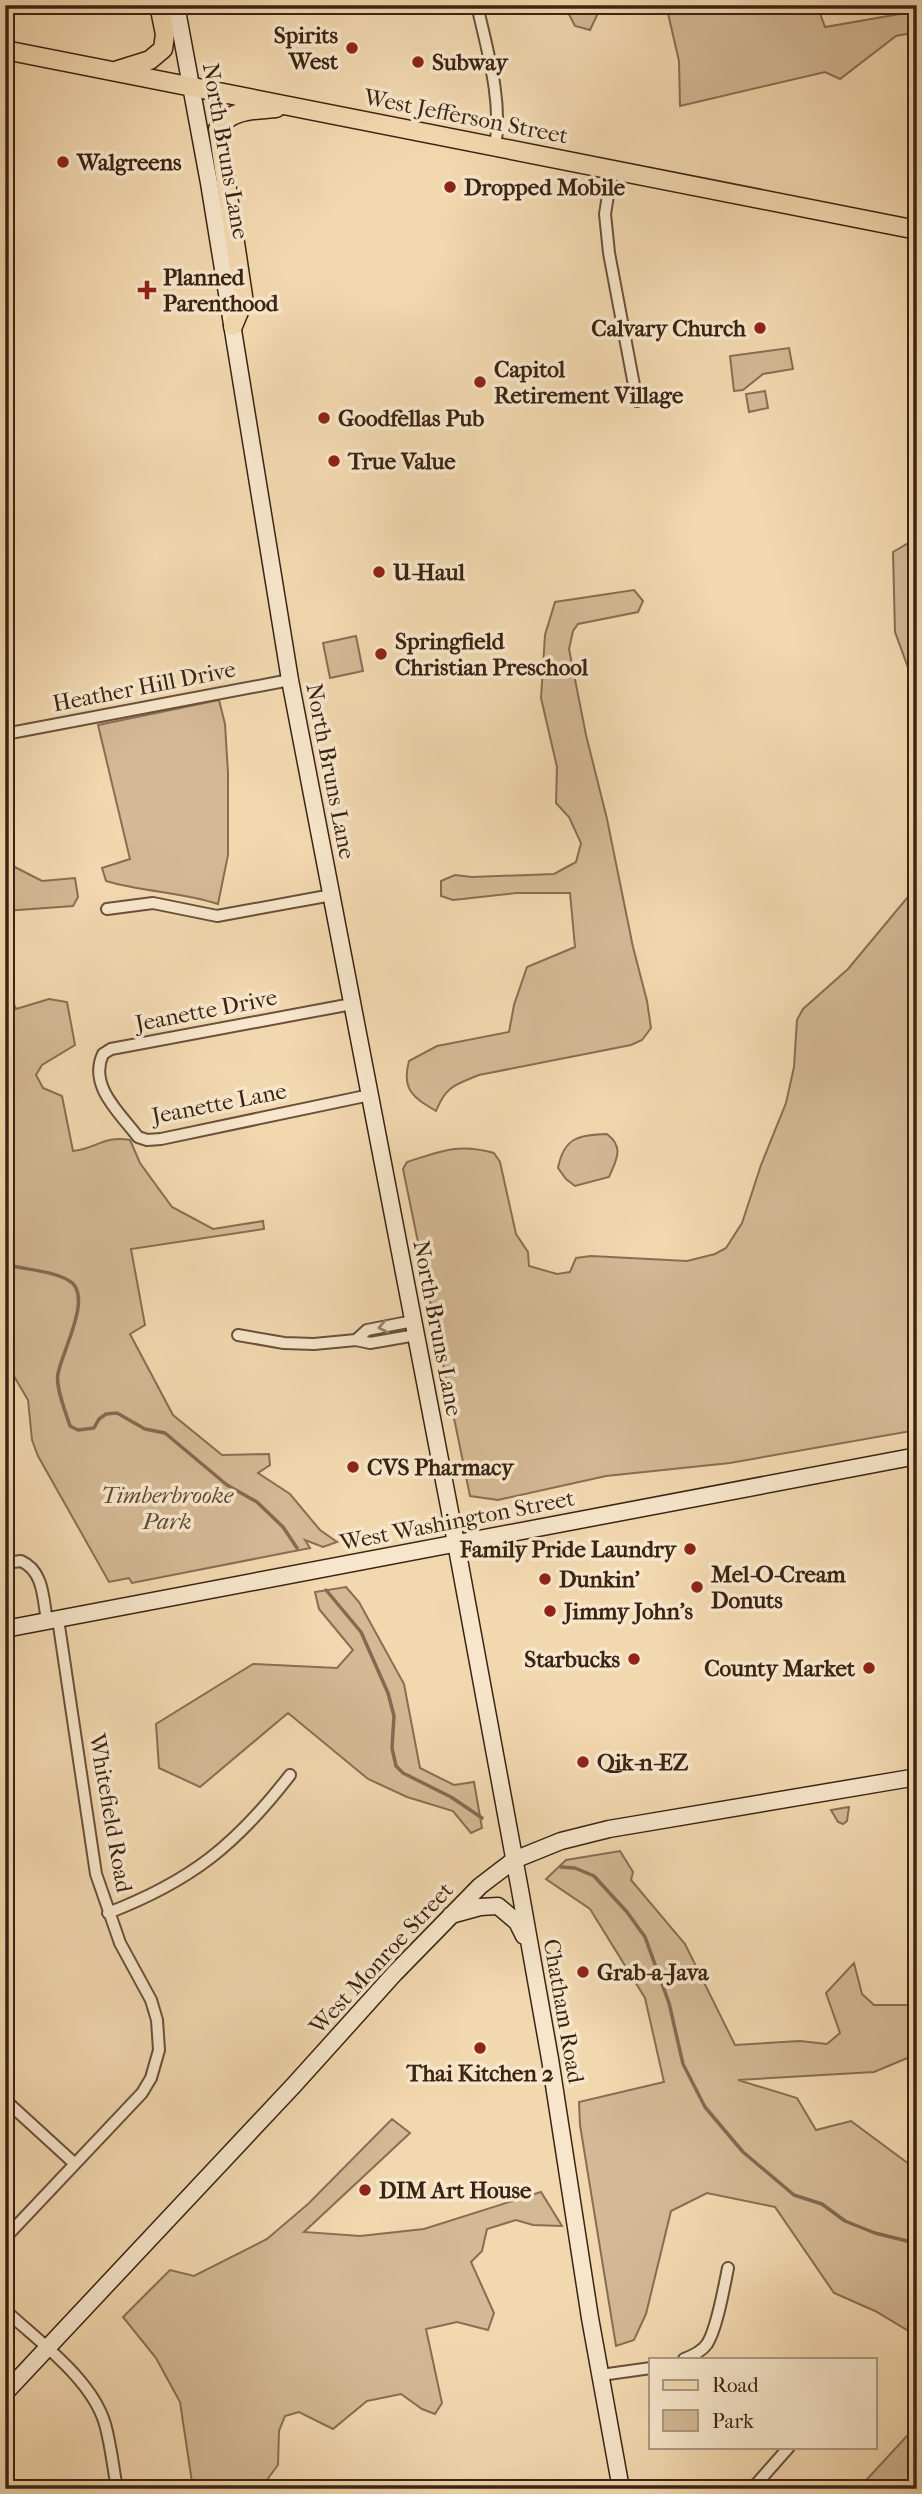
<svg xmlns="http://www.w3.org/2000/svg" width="922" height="2494" viewBox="0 0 922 2494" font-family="'IM FELL French Canon',serif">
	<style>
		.green { fill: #d3b994; stroke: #876e54; stroke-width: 2 }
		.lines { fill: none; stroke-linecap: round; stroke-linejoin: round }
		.stream { stroke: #846a51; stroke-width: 3.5 }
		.street-casing { stroke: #69503a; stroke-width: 14 }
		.secondary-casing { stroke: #3b2313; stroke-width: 19 }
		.primary-casing { stroke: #3b2313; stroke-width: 21 }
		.street { stroke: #f7e6cb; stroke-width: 10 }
		.secondary { stroke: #f7e6cb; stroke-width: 16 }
		.primary { stroke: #f2d8af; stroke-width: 18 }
		.oneway { stroke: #99846f }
		.poi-dot { fill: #8f2418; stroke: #f7e6cb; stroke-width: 2.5 }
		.labels { text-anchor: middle; stroke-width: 7; stroke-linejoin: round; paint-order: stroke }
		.poi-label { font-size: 23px; font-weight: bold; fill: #3b2313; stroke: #f7e6cb; text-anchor: start }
		.street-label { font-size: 23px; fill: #3b2313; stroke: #f7e6cb }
		.park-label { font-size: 23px; font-style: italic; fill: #614833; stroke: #f7e6cb }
	</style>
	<rect width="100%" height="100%" fill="#f2d8af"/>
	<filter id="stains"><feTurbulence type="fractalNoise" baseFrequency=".00286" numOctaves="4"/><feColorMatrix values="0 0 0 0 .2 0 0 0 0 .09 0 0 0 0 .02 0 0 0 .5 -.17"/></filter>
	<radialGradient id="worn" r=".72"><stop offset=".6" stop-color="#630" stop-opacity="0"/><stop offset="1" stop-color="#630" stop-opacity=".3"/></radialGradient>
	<path class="green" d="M564,5h30l4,8 -8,17 -15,-4z
		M666,5h151l8,22 92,-16v21l-21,4 -56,43 -15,-7 -145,34 -1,-45z
		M789,348l4,21 -30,5 -20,16 -9,1 -4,-35z
		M765,391l3,17 -19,4 -3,-18z
		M917,538v154l-22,-60 -2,-80z
		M634,590l9,11 -5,11 -60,12 -5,7 -4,18 17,86 21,84 26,128 14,54 4,27 -9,12 -11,5 -152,30c-24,10 -33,11 -43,36 -22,-13 -35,-21 -27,-50l28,-15 72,-14 5,-27 13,-38 48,-20 -5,-54h-54l-63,7 -12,-4v-15l14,-6 17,2 82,-3 22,-12 5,-19 -12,-26 -13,-14 1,-36 -16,-69 4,-63 10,-33z
		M356,636l7,35 -33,7 -7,-35z
		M219,700l6,24 3,49v82l-10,49c-37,-12 -75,-12 -112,-23l-4,-13 28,-9 -32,-134z
		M5,862l37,19 33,-3 3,19 -5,9 -68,5z
		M917,886v544l-187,33 -124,13 -108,24 -28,-4 -67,-327 4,-7c35,-11 51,-19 87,-9l6,9 16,72 12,18 1,14 28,8 13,-2 6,-14 15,-2 96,5 28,-7 11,-6 16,-25 19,-58 25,-62 8,-36 3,-47 6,-11 45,-40z
		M5,983l11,26 33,-10 18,3 8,43 -33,20 -6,10 7,13 19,8 11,55c23,-2 31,-16 57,-11l10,23 32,44 41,22 50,-8 1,8 -133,20 14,76 -15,9 43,81 49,40 47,-1 1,11 -12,8 32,21 30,36 17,12 -14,5 -18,-7 5,8 -178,35 -3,-5 -20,4 -71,-126 -6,-16 -4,-40 -23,-39z
		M607,1134c18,14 9,26 2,43l-34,9 -9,-7 -8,-11c6,-31 21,-33 49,-34z
		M346,1587l13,15 45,82 16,84 34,17 20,-3 8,46 -11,5 -18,-22 -46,-14 -39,-18 -80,-66 -88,74 -41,-19 -3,-44 97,-60 84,4 16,-18 -34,-41 -4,-17z
		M849,1807l-2,14 -4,3 -5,-2 -7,-12z
		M620,1851l13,21 -2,8 54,64 50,101 65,-4 27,3 13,-11 -14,-40 28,-30 8,31 12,11h43v49l-43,18 -136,8 59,18 19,32 35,-9 66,49v166l-42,-25 -41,-18 -59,-86 -68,-14 -36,18 -25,103 -12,26 -18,6 -36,-221 -1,-23 85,-20 -19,-84 -55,-89 -44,-30 20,-19z
		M392,2119l18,14 -106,99 56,4 64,-7 117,-37 21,34 -29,-1 -17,-5 -29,9 -5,22 -11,11 23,51 -6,17 -31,-8 -31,7 16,74 -7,11 -13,-5 -21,-15 -34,7 -34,28 -34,-17 -14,4 -6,15 -1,34 -18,24h-67l-13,-87 -24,-44 -33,-41 47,-47 24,6 73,-37 41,-35z
		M917,2425v64h-59z"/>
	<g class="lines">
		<path class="stream" d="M5,1264c20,6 45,6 63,16 27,14 -6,70 -10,94 -3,12 8,39 12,52l8,4 16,-2 5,-9 7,-5 11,-1 28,16 20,4 62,52 30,17 26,25 14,21
			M326,1590l35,42 27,61 6,23 -2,32 4,18 7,7 48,24 31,21
			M561,1867l14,1 19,8 33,36 18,25 24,66 14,61 22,43 38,45 51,43 28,9 23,17 30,12 32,8 10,7"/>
		<g class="street-casing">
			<path id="street" d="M477,5c10,45 26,96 18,142
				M612,170l-7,44 4,39 28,148
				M5,734l285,-54
				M107,909l46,-6 64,13 115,-21
				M352,1004l-241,45 -8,5c-15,32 17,59 35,83l9,3 14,-1 209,-44
				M238,1335l46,8 30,1 42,-4 14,3 46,-8
				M356,1340l11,-10 46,-9
				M5,1563l16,-2c23,10 22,38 26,60
				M108,1913c83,-32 128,-68 182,-138
				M5,2100l70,64
				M5,2238l137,-145 9,-15 8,-28 -2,-30 -6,-20 -31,-57 -24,-69 -38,-255
				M5,2310c33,31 87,69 100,114 6,21 8,43 12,65
				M684,2359c8,-3 18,-8 23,-15 10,-15 17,-57 21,-76
				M601,2375l50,-7
				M752,2489l37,-42"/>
		</g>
		<g class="secondary-casing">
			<path id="secondary" d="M176,5l33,178 81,497 166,863 64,347 30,169 40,259 31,171
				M5,1629l912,-173
				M451,1915l29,-8 18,-1 19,16 7,14
				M5,2393l289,-308 101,-112 85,-87 34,-26 47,-19 48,-12 308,-52"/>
		</g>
		<g class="primary-casing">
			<path id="primary" d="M5,50l912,180
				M118,70l32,-10 13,-11 2,-15 -6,-29
				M233,326l10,-24v-6l-25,-167c12,-20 37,-19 58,-21"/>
		</g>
		<use href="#street" class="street"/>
		<use href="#secondary" class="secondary"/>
		<use href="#primary" class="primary"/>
	</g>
	<defs><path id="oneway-chevron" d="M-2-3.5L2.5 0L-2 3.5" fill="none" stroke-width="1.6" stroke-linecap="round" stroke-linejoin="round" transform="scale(1.75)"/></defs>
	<use class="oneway" href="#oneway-chevron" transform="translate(383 1327) rotate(169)"/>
	<g class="poi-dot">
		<circle cx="352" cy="48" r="7"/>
		<circle cx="418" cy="62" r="7"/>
		<circle cx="63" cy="162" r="7"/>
		<circle cx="450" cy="187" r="7"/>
		<path d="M143.5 279.5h7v7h7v7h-7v7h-7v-7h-7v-7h7z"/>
		<circle cx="760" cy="328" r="7"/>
		<circle cx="480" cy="382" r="7"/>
		<circle cx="324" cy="418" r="7"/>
		<circle cx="334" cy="461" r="7"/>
		<circle cx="379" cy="572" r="7"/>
		<circle cx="381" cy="654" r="7"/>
		<circle cx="353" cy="1467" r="7"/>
		<circle cx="690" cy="1549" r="7"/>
		<circle cx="545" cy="1579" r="7"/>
		<circle cx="697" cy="1587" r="7"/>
		<circle cx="550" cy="1611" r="7"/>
		<circle cx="634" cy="1659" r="7"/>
		<circle cx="869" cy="1668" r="7"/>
		<circle cx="583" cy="1762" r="7"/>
		<circle cx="583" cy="1972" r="7"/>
		<circle cx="480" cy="2048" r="7"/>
		<circle cx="365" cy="2190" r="7"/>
	</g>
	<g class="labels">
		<g class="poi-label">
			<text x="338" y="43" text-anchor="end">Spirits<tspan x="338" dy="26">West</tspan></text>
			<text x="432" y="70">Subway</text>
			<text x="77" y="170">Walgreens</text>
			<text x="464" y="195">Dropped Mobile</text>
			<text x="163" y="285">Planned<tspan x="163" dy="26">Parenthood</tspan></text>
			<text x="746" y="336" text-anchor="end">Calvary Church</text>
			<text x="494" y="377">Capitol<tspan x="494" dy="26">Retirement Village</tspan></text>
			<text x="338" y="426">Goodfellas Pub</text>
			<text x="348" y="469">True Value</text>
			<text x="393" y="580">U-Haul</text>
			<text x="395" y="649">Springfield<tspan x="395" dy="26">Christian Preschool</tspan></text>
			<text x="367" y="1475">CVS Pharmacy</text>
			<text x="676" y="1557" text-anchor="end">Family Pride Laundry</text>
			<text x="711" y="1582">Mel-O-Cream<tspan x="711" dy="26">Donuts</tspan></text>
			<text x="559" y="1587">Dunkin'</text>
			<text x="564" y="1619">Jimmy John's</text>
			<text x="620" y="1667" text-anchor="end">Starbucks</text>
			<text x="855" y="1676" text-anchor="end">County Market</text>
			<text x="597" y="1770">Qik-n-EZ</text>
			<text x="597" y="1980">Grab-a-Java</text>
			<text x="480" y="2081" text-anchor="middle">Thai Kitchen 2</text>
			<text x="379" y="2198">DIM Art House</text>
		</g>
		<g class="street-label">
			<text transform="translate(466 116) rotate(11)" y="8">West Jefferson Street</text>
			<text transform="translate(226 151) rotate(80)" y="8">North Bruns Lane</text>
			<text transform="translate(144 686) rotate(-11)" y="8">Heather Hill Drive</text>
			<text transform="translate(331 771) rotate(79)" y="8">North Bruns Lane</text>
			<text transform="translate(206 1010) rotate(-11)" y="8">Jeanette Drive</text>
			<text transform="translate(219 1103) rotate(-11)" y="8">Jeanette Lane</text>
			<text transform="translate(438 1328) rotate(79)" y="8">North Bruns Lane</text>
			<text transform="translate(457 1520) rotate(-11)" y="8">West Washington Street</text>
			<text transform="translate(111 1813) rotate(80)" y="8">Whitefield Road</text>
			<text transform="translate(381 1958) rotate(-47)" y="8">West Monroe Street</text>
			<text transform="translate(564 2011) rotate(80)" y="8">Chatham Road</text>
		</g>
		<g class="park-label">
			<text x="167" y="1503">Timberbrooke<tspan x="167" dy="26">Park</tspan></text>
		</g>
	</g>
	<rect width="922" height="2494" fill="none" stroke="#f2d8af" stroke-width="28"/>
	<rect x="7" y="7" width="908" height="2480" fill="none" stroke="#3b2313" stroke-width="3.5"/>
	<rect x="14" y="14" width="894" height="2466" fill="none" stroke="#3b2313" stroke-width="2"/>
	<rect x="649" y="2358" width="228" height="91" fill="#f7e6cb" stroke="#ac9881" stroke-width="2"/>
	<rect x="663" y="2380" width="35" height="10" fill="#f2d8af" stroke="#ac9881" stroke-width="2"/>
	<text x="712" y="2392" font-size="21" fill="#3b2313">Road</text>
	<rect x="663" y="2410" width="35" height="21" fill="#d3b994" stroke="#ac9881" stroke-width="2"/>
	<text x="712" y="2428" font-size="21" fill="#3b2313">Park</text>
	<rect width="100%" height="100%" filter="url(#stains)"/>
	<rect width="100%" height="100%" fill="url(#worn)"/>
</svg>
